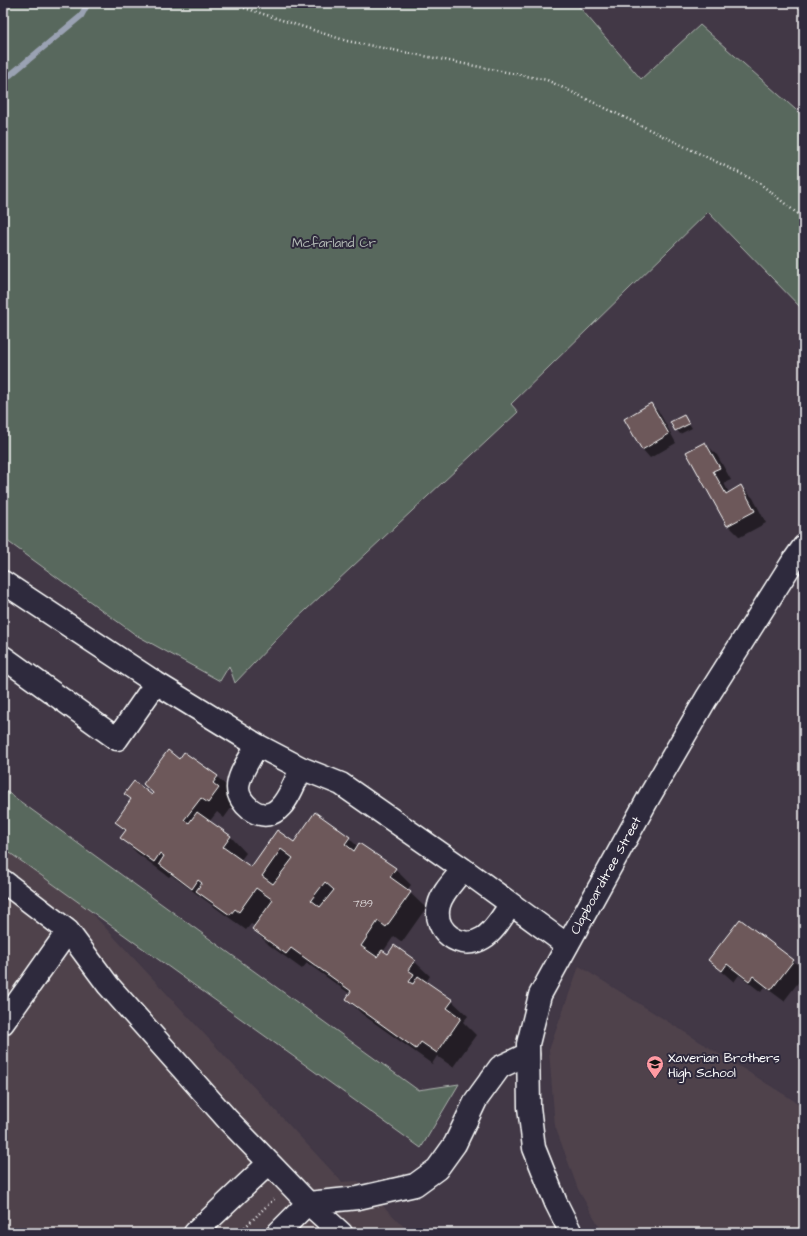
<svg xmlns="http://www.w3.org/2000/svg" width="807" height="1236" viewBox="0 0 807 1236" font-family="'Architects Daughter',sans-serif">
	<style>
		.built { fill: #4f424c }
		.green { fill: #59675d; stroke: #acb3ae }
		.shadow { fill: #0007 }
		.lines { fill: none; stroke-linecap: round; stroke-linejoin: round }
		.stream { stroke: #9aa2b3; stroke-width: 6 }
		.building { fill: #6d585a; stroke: #fff; fill-rule: evenodd }
		.minor-casing { stroke: #fff; stroke-width: 25 }
		.major-casing { stroke: #fff; stroke-width: 25 }
		.path { stroke: #fff; stroke-width: 2.5; stroke-dasharray: 1 3; stroke-linecap: butt }
		.minor { stroke: #2f2a3d; stroke-width: 22 }
		.major { stroke: #2f2a3d; stroke-width: 22 }
		.labels { text-anchor: middle; stroke-width: 4; stroke-linejoin: round; paint-order: stroke }
		.number-label { font-size: 11px; fill: #dad5d6 }
		.park-label { font-size: 13px; fill: #b4bbb6; stroke: #2f2a3d }
		.street-label { font-size: 13px; fill: #fff; stroke: #2f2a3d }
		.poi-label { font-size: 13px; fill: #fff; stroke: #2f2a3d; text-anchor: start }
	</style>
	<rect width="100%" height="100%" fill="#423846"/>
	<filter id="ink" filterUnits="userSpaceOnUse"><feTurbulence type="fractalNoise" baseFrequency=".025" numOctaves="2"/><feDisplacementMap in="SourceGraphic" scale="8" xChannelSelector="R" yChannelSelector="G"/><feConvolveMatrix kernelMatrix="1 2 1 2 8 2 1 2 1" color-interpolation-filters="sRGB"/></filter>
	<g filter="url(#ink)">
		<path class="built" d="M3,848l83,59 256,275 16,-1 52,52h-407z
			M579,966l225,141v126h-201l-25,-44 -23,-63 -6,-76z"/>
		<path class="green" d="M3,3h573l65,76 59,-54 104,92v194l-96,-99 -197,192 7,8 -227,212 -56,59 -6,-17 -9,15 -84,-46 -133,-97z
			M3,789l415,301 41,-6 -38,64 -418,-300z"/>
		<path class="shadow" d="M651,404l8,8 17,31 -26,15 -7,-8 -18,-31z
			M684,416l8,12 -12,6 -8,-11z
			M705,443l12,12 14,25 -7,3 5,10 12,-7 12,12 13,25 -26,14 -12,-12 -40,-73z
			M180,760l37,17 16,15 -5,6 6,6 -10,14 -7,-6 -8,10 22,15 15,16 -6,8 12,7 26,-37 17,12 54,-5 9,9 37,22 16,16 -4,5 19,18 -24,34 -8,-6 -11,16 5,3 6,-8 20,14 16,15 -4,6 26,19 16,15 -5,6 13,13 -23,32 -16,-11 -5,8 -70,-50 -15,-15 3,-5 -43,-31 -5,6 -33,-24 -16,-16 2,-3 -4,-2 -5,6 -75,-55 -2,2 -32,-24 -15,-15 4,-6 -10,-10 15,-22 -6,-6 27,3z
			M741,920l53,41 10,10v4l-20,26 -19,-14 -4,5 -22,-17 -5,7 -25,-22z"/>
		<g class="lines">
			<path class="stream" d="M3,81l78,-65 7,-13"/>
		</g>
		<path class="building" d="M651,403l18,31 -27,16 -18,-31z
			M684,415l5,9 -14,7 -5,-9z
			M705,442l15,26 -7,3 13,23 15,-9 14,26 -28,15 -41,-74z
			M168,750l11,9 5,-7 34,24 -5,7 6,5 -11,15 -7,-5 -17,22 5,3 8,-11 34,24 -8,11 28,20 26,-37 17,12 21,-30 35,25 -5,7 9,7 5,-8 37,25 -6,9 21,15 -25,35 -8,-6 -17,25 16,11 5,-7 6,4 6,-9 21,15 -7,10 6,4 -5,8 4,2 5,-8 35,24 -6,8 14,10 -24,35 -16,-11 -5,7 -70,-50 5,-8 -60,-43 -5,6 -34,-25 21,-29 -17,-12 -17,24 -4,-3 -5,6 -34,-24 6,-8 -4,-3 -6,9 -33,-25 5,-8 -4,-3 -6,9 -34,-24 6,-8 -11,-8 16,-23 -7,-5 10,-13 18,14 1,-2 -10,-9zM281,849l12,9 -20,26 -11,-8zM325,882l9,8 -14,17 -9,-7z
			M740,919l54,41 -23,30 -18,-14 -4,5 -22,-17 -5,7 -14,-11z"/>
		<g class="lines">
			<g class="minor-casing">
				<path id="minor" d="M3,582l153,101 101,62 44,23 40,16 122,85 104,76
					M3,657l114,82 39,-56
					M257,745c-6,13 -19,29 -19,43 0,8 6,16 12,21 29,21 43,-22 51,-41
					M463,869c-8,11 -21,23 -24,36 -7,26 22,47 44,33 12,-7 20,-23 28,-34
					M3,881l65,50 40,54 120,135 80,83 33,30
					M3,1023l65,-92
					M195,1233l74,-70
					M278,1233l30,-30 50,-5 57,-13 22,-16 18,-25 21,-44 24,-33 28,-13"/>
			</g>
			<g class="major-casing">
				<path id="major" d="M571,1233l-15,-30 -22,-55 -5,-41 -1,-63 12,-49 109,-198 57,-98 86,-136 12,-17"/>
			</g>
			<path class="path" d="M229,3l118,38 200,39 211,102 46,37
				M239,1233l36,-35"/>
			<use href="#minor" class="minor"/>
			<use href="#major" class="major"/>
		</g>
	</g>
	<defs>
		<g id="school-pin" transform="scale(0.9)"><path d="M0 17L-7.5 6A9.5 9.5 0 1 1 7.5 6Z" fill="#ff9aa2" stroke="#2f2a3d"/><path d="M0-5L7-2L0 1L-7-2ZM-4 1L0 2.5L4 1V4Q0 6-4 4Z" fill="#111"/></g>
	</defs>
	<g fill-rule="evenodd">
		<use href="#school-pin" x="655" y="1064"/>
	</g>
	<g class="labels">
		<g class="number-label">
			<text x="363" y="907">789</text>
		</g>
		<g class="park-label">
			<text x="334" y="247">Mcfarland Cr</text>
		</g>
		<g class="street-label">
			<text transform="translate(605 875) rotate(-61)" y="5">Clapboardtree Street</text>
		</g>
		<g class="poi-label">
			<text x="668" y="1062">Xaverian Brothers<tspan x="668" dy="15">High School</tspan></text>
		</g>
	</g>
	<rect width="807" height="1236" fill="none" stroke="#2f2a3d" stroke-width="16"/>
	<rect x="8" y="8" width="791" height="1220" fill="none" stroke="#fff" stroke-width="1.5" filter="url(#ink)"/>
</svg>
